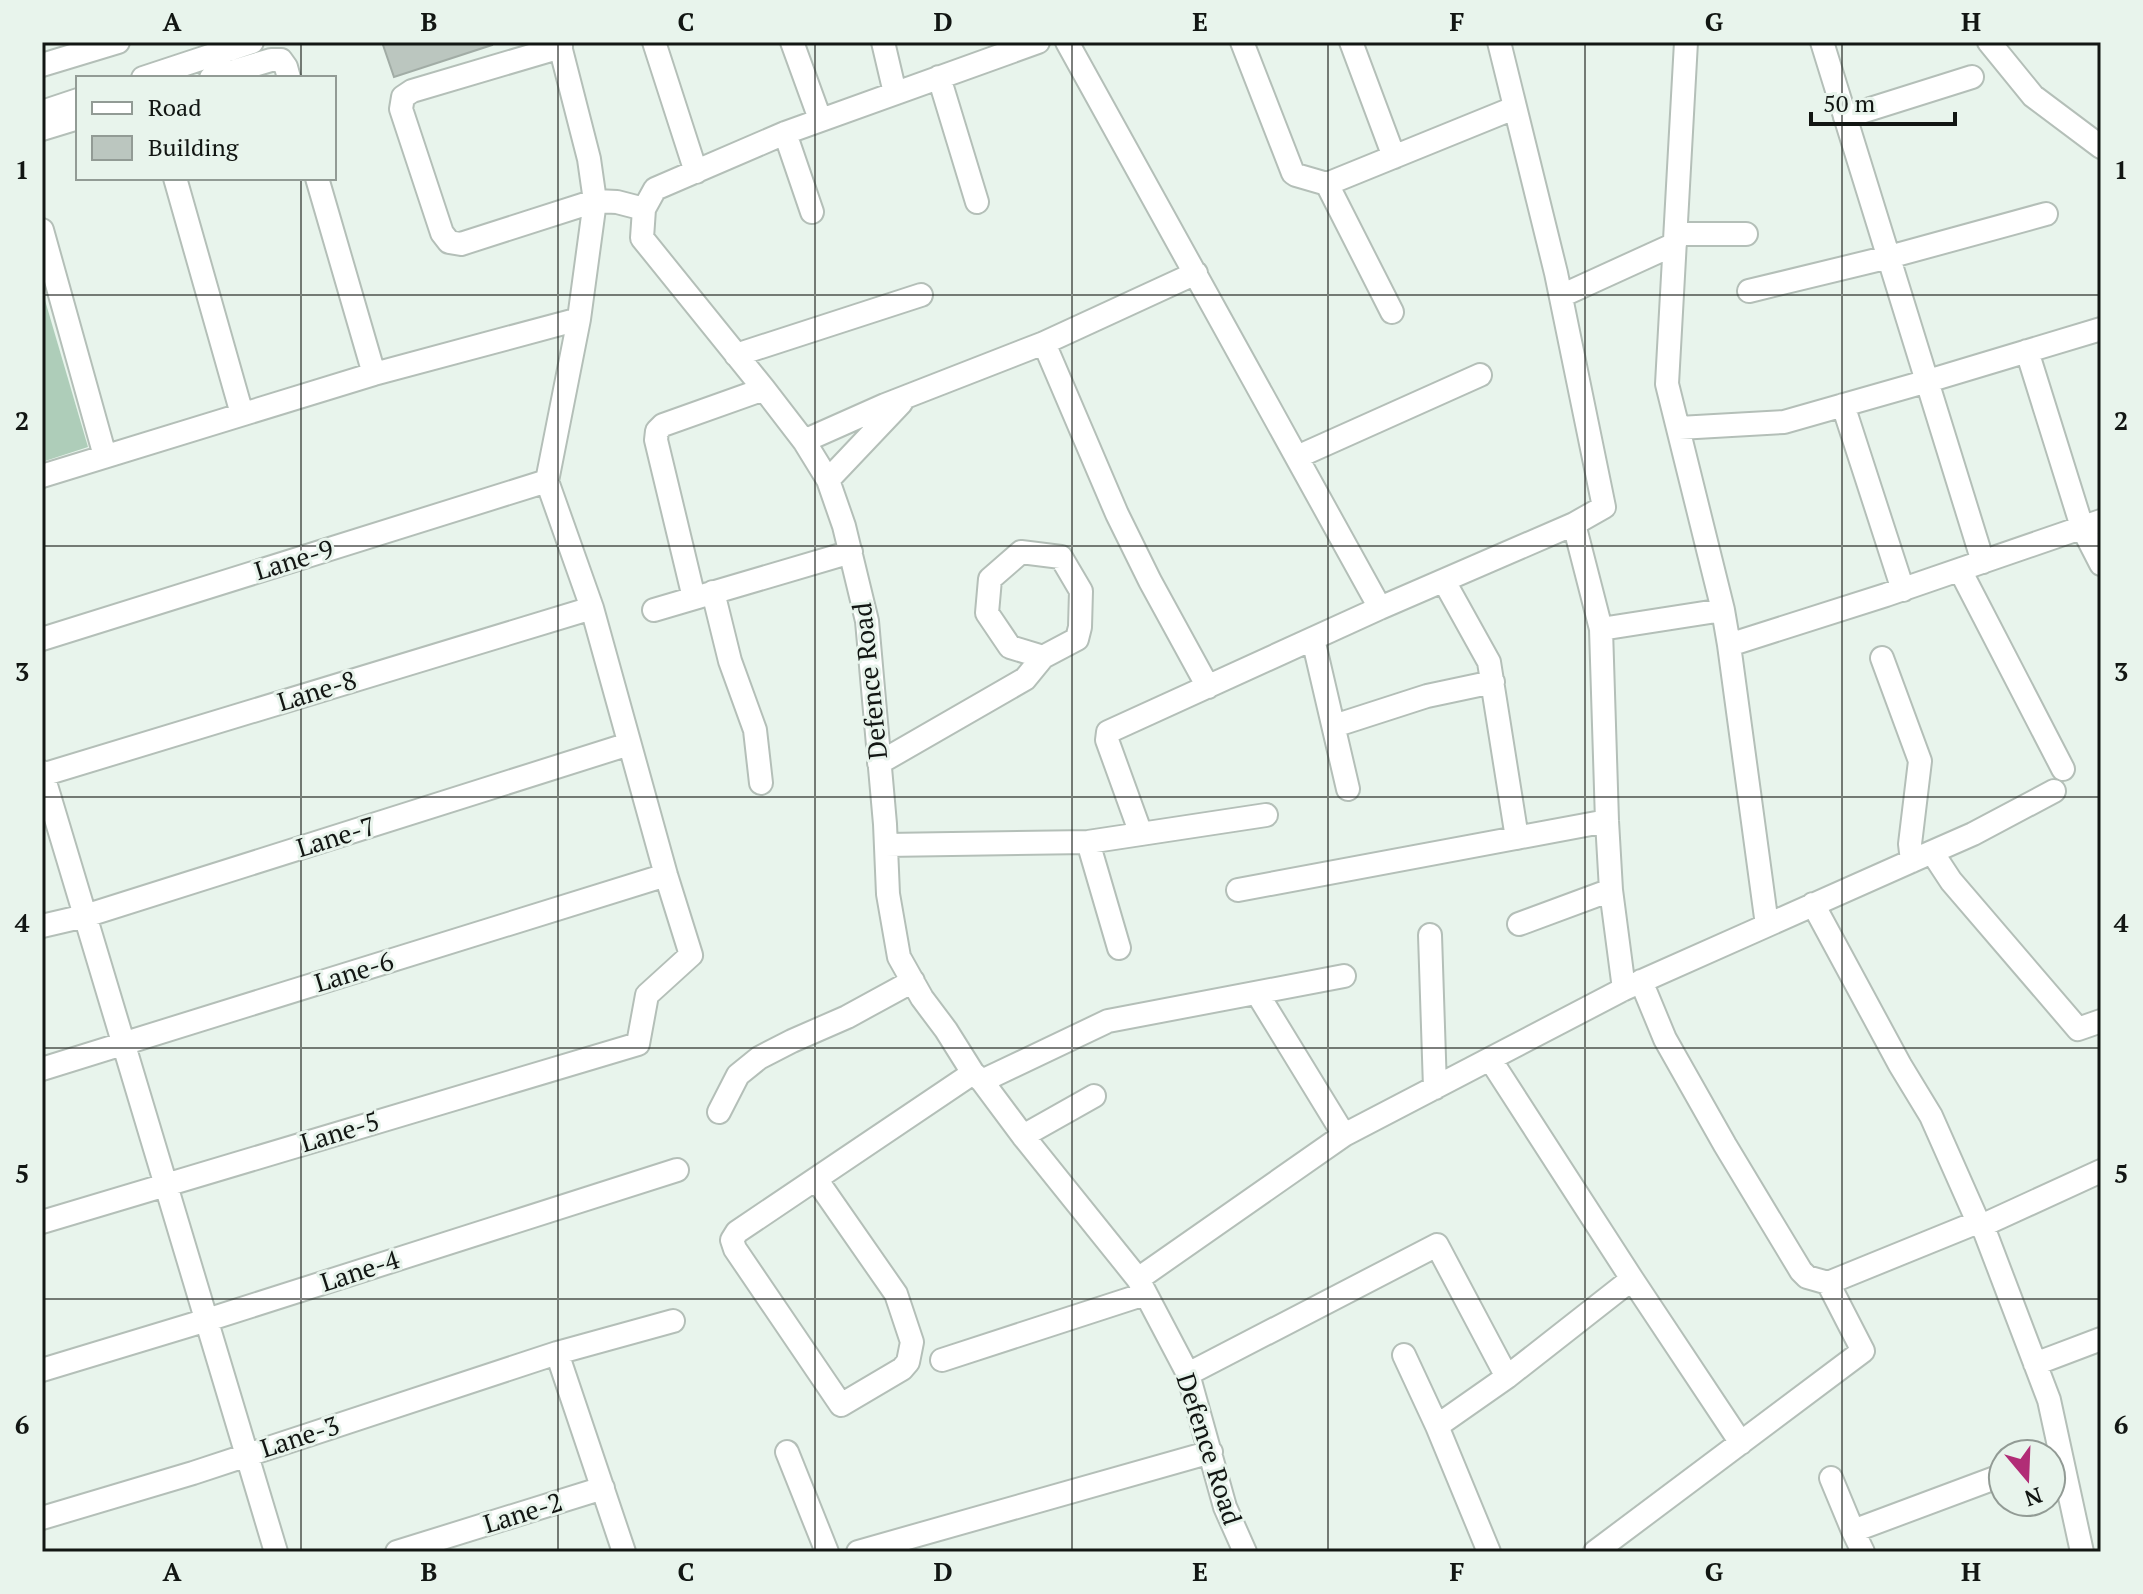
<svg xmlns="http://www.w3.org/2000/svg" width="2143" height="1594" viewBox="0 0 2143 1594" font-family="'PT Serif',serif">
	<style>
		.green { fill: #aecdb9 }
		.building { fill: #bbc6bf; stroke: #a1aca5; stroke-width: 2 }
		.lines { fill: none; stroke-linecap: round; stroke-linejoin: round }
		.minor-casing { stroke: #b4bfb8; stroke-width: 26 }
		.minor { stroke: #fff; stroke-width: 22 }
		.grid { fill: none; stroke: #121613; stroke-width: 2; stroke-opacity: 0.55 }
		.labels { text-anchor: middle; stroke-width: 6; stroke-linejoin: round; paint-order: stroke }
		.street-label { font-size: 26px; fill: #121613; stroke: #e8f4ec }
		.neatline { fill: none; stroke: #121613; stroke-width: 3 }
		.grid-label { font-size: 26px; text-anchor: middle; font-weight: bold; fill: #121613 }
	</style>
	<rect width="100%" height="100%" fill="#e8f4ec"/>
	<path class="green" d="M42,290l46,157 -46,15z"/>
	<path class="building" d="M382,42h109l1,3 -98,32z"/>
	<g class="lines">
		<g class="minor-casing">
			<path id="minor" d="M654,42l42,130
				M792,42l28,77
				M883,42l12,51
				M1038,42l-253,91 -130,56 -11,20 -2,29 122,151 40,52 24,39 16,46 23,95 18,203 3,70 11,63 23,41 24,32 27,43 9,8 41,55 115,143 50,95 37,133 20,45
				M1067,42l313,566 194,-84 27,105 122,-19 6,35
				M1242,42l51,131 3,2 31,9
				M1351,42l43,115
				M1499,42l57,231 48,234 -30,17
				M1686,42l-19,342 56,226
				M1822,42l161,520
				M1989,42l44,54 68,51
				M561,47l-149,44 -9,6 -2,12 41,124 7,9 12,2 134,-43 22,1 27,7
				M42,65l76,-23
				M939,77l38,125
				M143,78l109,-36
				M211,78l60,-18h10l5,7 3,11
				M42,112l36,-12
				M1845,117l127,-40
				M42,129l36,-11
				M785,133l27,79
				M175,178l67,236
				M317,178l57,196
				M42,230l63,226
				M1676,234h70
				M1749,291l140,-34 157,-43
				M1561,296l114,-52
				M1392,312l-65,-128 187,-76
				M1044,343l73,171 33,67 58,106
				M2027,351l55,176 19,37
				M736,355l185,-60
				M1843,405l60,185
				M1679,428l105,-6 144,-41 173,-52
				M804,441l81,-36 159,-62 152,-70
				M1297,457l183,-82
				M42,476l332,-102 205,-55
				M828,480l73,-77
				M1021,552l40,5 20,34 -1,36 -3,12 -34,18 -33,-10 -23,-34 3,-34z
				M1960,570l103,199
				M1444,581l45,81 28,176
				M713,592l17,69 25,69 6,53
				M694,598l-38,-158 1,-9 6,-6 101,-36
				M654,610l197,-58
				M1601,629l6,192 4,69 13,99
				M42,639l505,-158
				M1313,639l35,150
				M1882,658l38,103 -10,83 2,17
				M1334,726l93,-30 66,-14
				M879,763l146,-84 18,-22
				M42,772l234,780
				M42,775l550,-167
				M1141,834l-34,-94 1,-8 272,-124
				M1088,842l31,106
				M886,845l202,-3 178,-27
				M1932,852l41,-18 81,-43
				M1238,890l369,-69
				M1813,904l87,161 31,51 47,106 7,10 64,168 33,152
				M1519,924l92,-34
				M1767,925l-38,-280 157,-50 215,-74
				M42,926l43,-10 544,-172
				M1430,935l5,153
				M1641,981l24,58 60,106 76,126 6,6 21,6 150,-61
				M1257,993l87,142
				M1490,1059l142,220 109,164
				M42,1069l624,-194
				M982,1081l126,-60 236,-45
				M719,1112l19,-37 21,-17 33,-17 55,-24 66,-36
				M1023,1136l71,-40
				M816,1179l80,115 16,48 -4,20 -6,7 -61,36 -106,-156 -3,-9 5,-8 236,-159
				M42,1222l596,-178 9,-49 44,-40 -25,-80 -74,-267 -45,-127 32,-162 16,-118 -6,-42 -30,-117
				M1981,1226l120,-55
				M1138,1279l206,-144 280,-146 308,-137 19,29 127,148 23,-8
				M1404,1355l33,71 52,126
				M942,1360l203,-66
				M2035,1364l66,-25
				M42,1370l165,-50 470,-150
				M1188,1374l249,-129 70,132
				M1437,1426l70,-49 125,-98
				M787,1452l40,100
				M1831,1478l22,53 150,-56
				M42,1518l151,-45 364,-120
				M1853,1531l10,21
				M397,1552l206,-64
				M624,1552l-67,-199 116,-32
				M858,1552l353,-100
				M1595,1552l268,-201 -35,-68"/>
		</g>
		<use href="#minor" class="minor"/>
	</g>
	<path class="grid" d="M301,42v36M558,42v1510M815,42v1510M1072,42v1510M1328,42v1510M1585,42v1510M1842,42v1510M301,178v1374M42,295h2059M42,546h2059M42,797h2059M42,1048h2059M42,1299h2059"/>
	<g class="labels">
		<g class="street-label">
			<text transform="translate(294 560) rotate(-17)" y="9">Lane-9</text>
			<text transform="translate(870 681) rotate(-96)" y="9">Defence Road</text>
			<text transform="translate(317 691) rotate(-17)" y="9">Lane-8</text>
			<text transform="translate(336 837) rotate(-17)" y="9">Lane-7</text>
			<text transform="translate(354 972) rotate(-17)" y="9">Lane-6</text>
			<text transform="translate(340 1132) rotate(-17)" y="9">Lane-5</text>
			<text transform="translate(360 1271) rotate(-18)" y="9">Lane-4</text>
			<text transform="translate(300 1437) rotate(-18)" y="9">Lane-3</text>
			<text transform="translate(1209 1449) rotate(72)" y="9">Defence Road</text>
			<text transform="translate(523 1513) rotate(-17)" y="9">Lane-2</text>
		</g>
	</g>
	<rect width="2143" height="1594" fill="none" stroke="#e8f4ec" stroke-width="88"/>
	<rect x="76" y="76" width="260" height="104" fill="#e8f4ec" stroke="#929b95" stroke-width="2"/>
	<rect x="92" y="102" width="40" height="12" fill="#ffffff" stroke="#929b95" stroke-width="2"/>
	<text x="148" y="116" font-size="24" fill="#121613">Road</text>
	<rect x="92" y="136" width="40" height="24" fill="#bbc6bf" stroke="#929b95" stroke-width="2"/>
	<text x="148" y="156" font-size="24" fill="#121613">Building</text>
	<g transform="translate(2027 1478) rotate(161)"><circle r="38" fill="#e8f4ec" stroke="#929b95" stroke-width="2"/>
	<path d="M0-6L14 30L0 20L-14 30Z" fill="#b12d76"/>
	<text y="-12" font-size="22" font-weight="bold" text-anchor="middle" fill="#121613">N</text>
	</g>
	<path d="M1811 112v12h144v-12" fill="none" stroke="#121613" stroke-width="4"/>
	<text x="1823" y="112" font-size="24" fill="#121613" stroke="#e8f4ec" stroke-width="6" paint-order="stroke">50 m</text>
	<rect x="44" y="44" width="2055" height="1506" class="neatline"/>
	<g class="grid-label">
		<text x="172" y="31">A</text>
		<text x="429" y="31">B</text>
		<text x="686" y="31">C</text>
		<text x="943" y="31">D</text>
		<text x="1200" y="31">E</text>
		<text x="1457" y="31">F</text>
		<text x="1714" y="31">G</text>
		<text x="1971" y="31">H</text>
		<text x="22" y="179">1</text>
		<text x="2121" y="179">1</text>
		<text x="22" y="430">2</text>
		<text x="2121" y="430">2</text>
		<text x="22" y="681">3</text>
		<text x="2121" y="681">3</text>
		<text x="22" y="932">4</text>
		<text x="2121" y="932">4</text>
		<text x="22" y="1183">5</text>
		<text x="2121" y="1183">5</text>
		<text x="22" y="1434">6</text>
		<text x="2121" y="1434">6</text>
		<text x="172" y="1581">A</text>
		<text x="429" y="1581">B</text>
		<text x="686" y="1581">C</text>
		<text x="943" y="1581">D</text>
		<text x="1200" y="1581">E</text>
		<text x="1457" y="1581">F</text>
		<text x="1714" y="1581">G</text>
		<text x="1971" y="1581">H</text>
	</g>
</svg>
